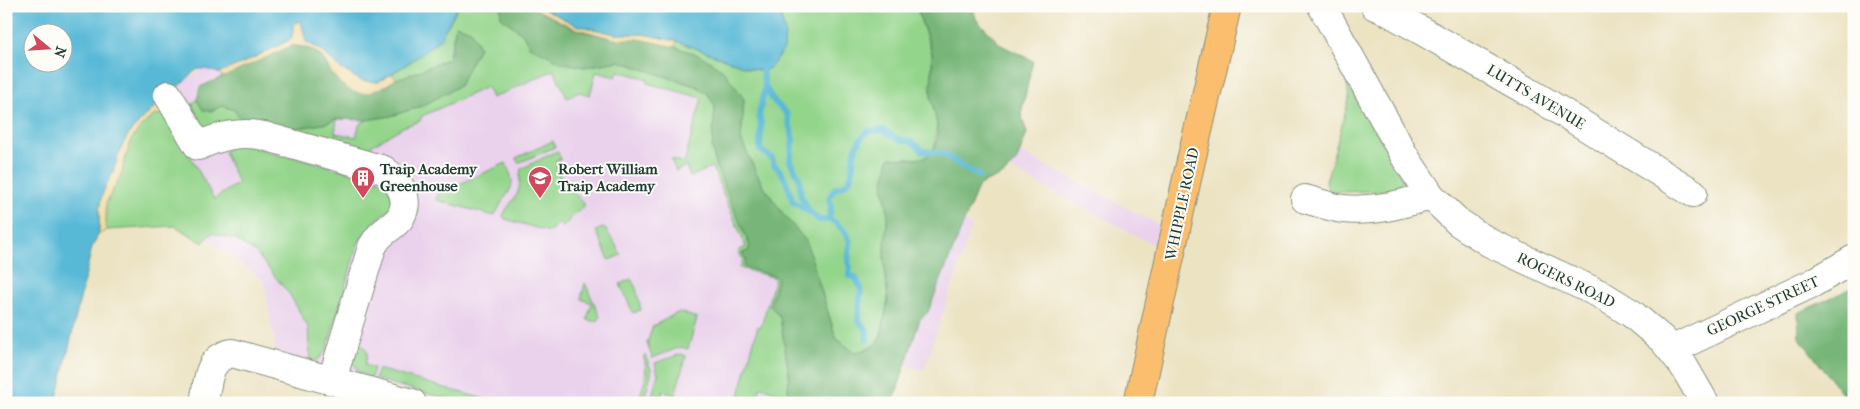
<svg xmlns="http://www.w3.org/2000/svg" width="1860" height="409" viewBox="0 0 1860 409" font-family="'IM FELL French Canon',serif">
	<style>
		.built { fill: #ead1ec }
		.green { fill: #94d58c; stroke: #5a8960 }
		.forest { fill: #77b678; stroke: #4b7a56 }
		.sand { fill: #eeda9e; stroke: #868c69 }
		.water { fill: #59b9d7; stroke: #3c7b86; fill-rule: evenodd }
		.lines { fill: none; stroke-linecap: round; stroke-linejoin: round }
		.stream { stroke: #59b9d7; stroke-width: 6 }
		.minor-casing { stroke: #86907c; stroke-width: 30 }
		.major-casing { stroke: #86907c; stroke-width: 30 }
		.minor { stroke: #fff; stroke-width: 28 }
		.major { stroke: #fbbe6e; stroke-width: 28 }
		.labels { text-anchor: middle; stroke-width: 4; stroke-linejoin: round; paint-order: stroke }
		.street-label { font-size: 15px; fill: #1f3d34; stroke: #fdfcf7 }
		.poi-label { font-size: 15px; font-weight: bold; fill: #1f3d34; stroke: #fdfcf7; text-anchor: start }
	</style>
	<rect width="100%" height="100%" fill="#fdfcf7"/>
	<filter id="ink" filterUnits="userSpaceOnUse"><feTurbulence type="fractalNoise" baseFrequency=".02" numOctaves="2"/><feDisplacementMap in="SourceGraphic" scale="10" xChannelSelector="R" yChannelSelector="G"/><feConvolveMatrix kernelMatrix="1 2 1 2 8 2 1 2 1" color-interpolation-filters="sRGB"/></filter>
	<filter id="wash" filterUnits="userSpaceOnUse"><feTurbulence type="fractalNoise" baseFrequency=".0096" numOctaves="4" result="noise"/><feDisplacementMap in="SourceGraphic" scale="20" xChannelSelector="R" yChannelSelector="G"/><feGaussianBlur stdDeviation="1.12" result="paint"/><feColorMatrix in="noise" values="0 0 0 0 0 0 0 0 0 0 0 0 0 0 0 0 0 1.4 0 .05"/><feComposite in="paint" operator="in"/></filter>
	<g filter="url(#wash)">
		<rect width="100%" height="100%" fill="#ece3c3"/>
		<path class="built" d="M479,6h86l228,27 370,194 -5,20 -286,-151 -1,71 101,59 -48,144 -62,-13 7,46h-416l-177,-49 -12,-73 -146,-110 63,-86 34,-27 82,-14 28,9z"/>
		<path class="green" d="M458,6l43,1v10l22,17 6,12 55,21 35,-6 79,26 10,7 7,12 -3,42 4,19 34,79 -2,5 30,26 -8,28 10,12 9,58 -1,18 2,10h-9l2,-8 -22,-8 -6,16 -17,-4 20,-73 3,1 14,-49 -35,-10 3,-8 -5,-9 8,-4 -34,-80 -22,10 -4,-11 -10,5 -5,-12 13,4 18,-65 -55,-15 1,-4 -30,-8 -2,6 -20,-5 -6,23 -11,-3 -12,6 -13,-28 -62,28 -5,-11 -65,29 -2,5 -17,6 -37,22h-15l-67,-19 39,-6 14,-5 -2,14 21,4 3,-12 7,-5 25,-4 31,-10 37,-20 20,-39 -23,-22 -8,34 -34,14 -18,6 -4,-5c32,-21 50,-31 66,-68z
			M778,6h138l16,48 -1,42 6,28 -2,20 -3,9 -11,7 -16,-3 -22,30 5,24 -4,46 4,43 -7,36 -7,10 -19,7 -19,-15 -30,-97 -23,-27 -21,-30 -21,-44 3,-41 -43,-43 -26,-9 2,-6 71,27 16,3 21,-38z
			M1348,82l51,90 3,8 -6,8 -8,3 -53,1 -7,-3 -2,-7 23,-83 -2,-15z
			M197,100l6,10 8,1 10,-5 13,4 11,14 -35,6c-10,-6 -14,-16 -18,-26z
			M167,114l47,85 24,-16 -14,-31 6,-5 12,-3 40,12 5,-1 99,27 7,17 -3,10 -17,14 -15,20 -31,106 -9,11 -8,2 -2,-35 -18,-32 -34,-42 -21,-14 -23,-6 -9,10 -28,-17 -69,4v-27l16,-30 2,-11 8,-23 7,-11 8,-7 8,-6z
			M553,141l2,6 -37,16 -2,-5z
			M557,151l4,8 -5,1c4,27 13,26 28,43v4l-8,6 -14,15 -1,-4 -4,-1 -7,9 -45,-13 -2,-3c3,-9 10,-14 14,-22 4,-8 2,-17 4,-25z
			M506,163c8,20 9,21 -4,39 -3,5 -5,10 -8,14l-57,-16 -1,-2 3,-5z
			M604,227l12,18 5,10 -12,5 -13,-29z
			M631,279l5,9 5,22 -8,3 -13,-29z
			M585,283l15,34 -2,4h-9l-2,-2 5,-16 -11,-4z
			M679,312l18,6 -9,31 -7,-2 -29,11 -5,-15 6,-17z
			M358,345h4c8,6 5,12 3,20l9,3 -3,10 -12,-6 -7,-11 3,-14z
			M681,354l5,2 -11,39 -12,-4 -3,12h-10l8,-29 -3,-11z
			M645,355l6,14v5l-8,29h-5c4,-15 12,-32 5,-46z
			M378,369l120,34h-37l-86,-24z"/>
		<path class="forest" d="M504,6h26l44,23 40,10h25l36,8 26,9 22,14 21,29 -3,41 21,44 21,30 23,27 30,97 19,15 19,-7 7,-10 7,-36 -4,-43 4,-46 -5,-24 6,-29c12,-1 35,5 43,-6 12,-16 1,-39 -1,-56 -1,-14 3,-29 1,-43 -2,-13 -12,-33 -16,-47h57l3,13 25,26 32,16 -12,53 6,19 -10,27 -13,14 -25,11 -51,127 -8,7 -27,84h-103l-2,-10 1,-18 -9,-58 -10,-12 8,-28 -34,-10 2,-7 -4,-7 6,-2 2,-5 -34,-79 -4,-19 3,-42 -7,-12 -10,-7 -79,-26 -35,6 -21,-4 -34,-17 -6,-12 -22,-17v-10z
			M456,25l15,5 8,17 -20,39 -37,20 -31,10 -25,4 -29,-1 -14,5 -39,6 -39,-6 -11,-14 -12,-4 -11,5 -8,-1 -6,-10 3,-13 91,-41c19,1 29,6 38,23l56,18 11,-8 18,-6 34,-14 5,-15z
			M1854,287v116h-5l-50,-66 -1,-24z"/>
		<path class="sand" d="M530,6h9l37,19 40,9h27l34,7 -2,6 -36,-8h-25l-40,-11z
			M302,21l4,21 15,8 20,19 22,12 15,1 14,-8 4,5c-28,19 -44,22 -66,-8 -2,-4 -4,-10 -7,-13 -8,-9 -21,-13 -32,-12l-67,31 -6,-4 25,-10 48,-24 4,-16z
			M160,101l7,13 -12,1 -8,6 -8,8 -7,10 -8,23 -2,11 -16,30v27l-7,5v-23l2,-15 22,-54 9,-13z"/>
		<path class="water" d="M6,6h452l-18,33 -18,15 -44,28 -16,-1 -21,-12 -20,-19 -15,-8 -5,-21 -6,2 -4,16 -48,24 -25,10c-27,-10 -21,0 -38,12 -10,7 -17,15 -26,23 -11,11 -23,20 -30,34 -5,10 -8,22 -12,32 -4,8 -9,16 -11,25 -5,20 3,29 -9,48l-36,156h-50zM32,32h30v30h-30z
			M539,6h239l7,27 -1,16 -13,18 -7,4 -16,-3 -71,-27 -34,-7h-27l-40,-9z"/>
		<g class="lines">
			<path class="stream" d="M761,64l4,22 7,13 15,15 6,26 -3,21 9,16 2,19 8,15 10,9 10,-1 7,4 9,9 5,10 -2,20 2,6 -1,8 6,1 6,11 -3,32 9,10v9
				M765,86l-6,30 2,7 -1,27 12,8 2,7c11,7 15,25 19,37l15,9
				M829,219l2,-13 -2,-8 6,-10c22,-3 16,-23 20,-38 2,-7 8,-14 13,-19l16,-1c5,3 9,7 14,9 10,2 18,2 24,12l21,2 23,16 14,7"/>
		</g>
	</g>
	<g filter="url(#ink)">
		<g class="lines">
			<g class="minor-casing">
				<path id="minor" d="M1322,6l83,151 26,39 27,26 32,21 110,51 31,19 32,27 20,25 22,38
					M1375,6l14,6 152,87 152,94
					M168,95l30,51c22,-10 42,-15 66,-10l120,34c15,11 28,29 16,48 -5,7 -12,10 -18,16 -4,3 -7,8 -10,13l-40,133
					M1305,199c12,3 25,8 38,10 30,3 59,-5 88,-13
					M1671,350l142,-67 41,-24
					M204,403c4,-22 3,-45 28,-50l180,50"/>
			</g>
			<g class="major-casing">
				<path id="major" d="M1138,403l52,-238 37,-159"/>
			</g>
			<use href="#minor" class="minor"/>
			<use href="#major" class="major"/>
		</g>
	</g>
	<defs>
		<g id="building-pin" transform="scale(1.25)"><path d="M0 17L-7.5 6A9.5 9.5 0 1 1 7.5 6Z" fill="#d1495b" stroke="#fdfcf7"/><path d="M-4-6H4V6H1V3H-1V6H-4ZM-2.5-4.3h1.7v1.8h-1.7ZM.8-4.3h1.7v1.8H.8ZM-2.5-1h1.7V.8h-1.7ZM.8-1h1.7V.8H.8Z" fill="#fff"/></g>
		<g id="school-pin" transform="scale(1.25)"><path d="M0 17L-7.5 6A9.5 9.5 0 1 1 7.5 6Z" fill="#d1495b" stroke="#fdfcf7"/><path d="M0-5L7-2L0 1L-7-2ZM-4 1L0 2.5L4 1V4Q0 6-4 4Z" fill="#fff"/></g>
	</defs>
	<g fill-rule="evenodd">
		<use href="#building-pin" x="363" y="178"/>
		<use href="#school-pin" x="540" y="178"/>
	</g>
	<g class="labels">
		<g class="street-label">
			<text transform="translate(1536 97) rotate(31)" y="5">LUTTS AVENUE</text>
			<text transform="translate(1182 204) rotate(-78)" y="5">WHIPPLE ROAD</text>
			<text transform="translate(1566 280) rotate(26)" y="5">ROGERS ROAD</text>
			<text transform="translate(1763 306) rotate(-25)" y="5">GEORGE STREET</text>
		</g>
		<g class="poi-label">
			<text x="380" y="174">Traip Academy<tspan x="380" dy="17">Greenhouse</tspan></text>
			<text x="558" y="174">Robert William<tspan x="558" dy="17">Traip Academy</tspan></text>
		</g>
	</g>
	<rect width="1860" height="409" fill="none" stroke="#fdfcf7" stroke-width="25"/>
	<g transform="translate(48 48) rotate(108)"><circle r="24" fill="#fdfcf7" stroke="#a4b0a9"/>
	<path d="M0-4L9 19L0 12L-9 19Z" fill="#d1495b"/>
	<text y="-8" font-size="14" font-weight="bold" text-anchor="middle" fill="#1f3d34">N</text>
	</g>
</svg>
